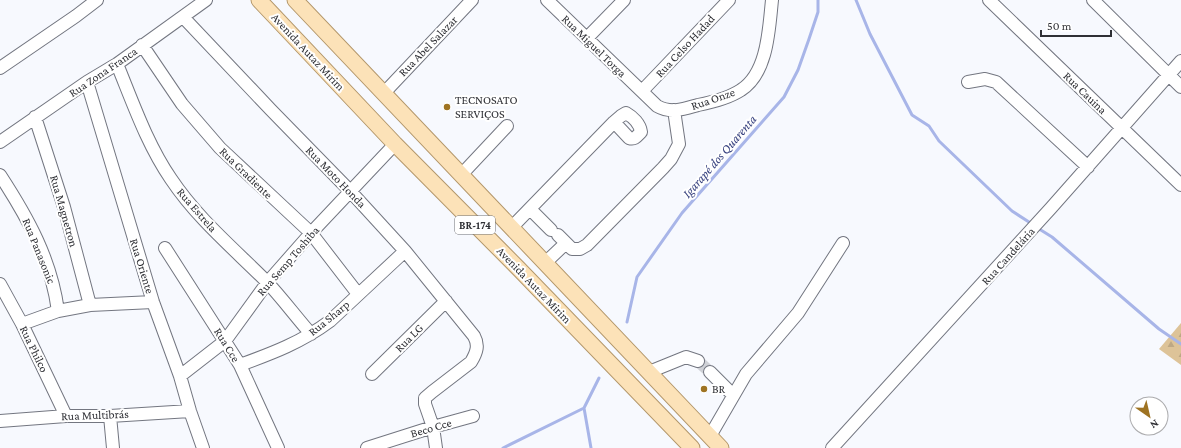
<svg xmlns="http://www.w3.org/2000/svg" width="1181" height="448" viewBox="0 0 1181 448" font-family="'Crimson Pro',serif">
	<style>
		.forest { fill: url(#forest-firs) }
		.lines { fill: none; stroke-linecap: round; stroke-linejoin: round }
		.stream { stroke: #a8b5e8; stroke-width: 3 }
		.minor-tunnel { stroke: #cfd1d6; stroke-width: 12; stroke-dasharray: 12 6; stroke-linecap: butt }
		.minor-casing { stroke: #737680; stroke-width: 14 }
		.major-casing { stroke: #b3976b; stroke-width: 17 }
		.minor { stroke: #fff; stroke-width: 12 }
		.major { stroke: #fce2b8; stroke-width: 15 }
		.poi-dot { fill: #9e7322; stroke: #fff; stroke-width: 1.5 }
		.labels { text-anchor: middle; stroke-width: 4; stroke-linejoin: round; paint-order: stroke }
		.shield { fill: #fff; stroke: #6d6e72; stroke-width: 1 }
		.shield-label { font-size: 11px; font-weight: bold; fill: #2f3035 }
		.street-label { font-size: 12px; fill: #2f3035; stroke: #fff }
		.poi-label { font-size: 12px; fill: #2f3035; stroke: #fff; text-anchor: start }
		.water-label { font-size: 13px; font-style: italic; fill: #36407e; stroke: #fff }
	</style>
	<defs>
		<pattern id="forest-firs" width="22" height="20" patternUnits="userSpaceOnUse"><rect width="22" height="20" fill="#ddc398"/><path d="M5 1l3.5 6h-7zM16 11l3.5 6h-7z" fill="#bea884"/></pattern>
	</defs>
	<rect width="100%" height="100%" fill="#f7f9fe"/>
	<path class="forest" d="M1181,323v42l-22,-16z"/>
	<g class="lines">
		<path class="stream" d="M856,0l14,34 42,81 17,11 10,15 73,70 20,13
			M1036,227l16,10 107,92 22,15
			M627,322l10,-45 45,-64 102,-116 14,-27 11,-31 9,-27v-12
			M584,408l7,40
			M503,448l81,-40 15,-30"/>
		<path class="minor-tunnel" d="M698,361l12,11"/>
		<g class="minor-casing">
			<path id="minor" d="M547,0l110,106c14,8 27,3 41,-1 15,-3 31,-7 43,-15 27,-17 28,-62 31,-90
				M989,0l192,185
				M1093,0l88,87
				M183,17l88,93 80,82 54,59 69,85c5,9 3,16 -3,26l-39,30 -7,6v6l8,23 3,21
				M587,38l37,-38
				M142,45l40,59 38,44 91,85 47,61
				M117,64c16,39 30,80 54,115 26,39 62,69 95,102 16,17 30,36 45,53
				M0,68l76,-52 21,-16
				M87,82l66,220 27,74 10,35 13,37
				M968,82l17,-3 11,3 92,85
				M642,91l87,-91
				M384,93l88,-93
				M35,117l29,90 26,98
				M0,142l87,-60 30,-18 89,-64
				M462,174l45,-48
				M0,175c28,43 51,84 58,136
				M530,209l21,21
				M512,227l102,-105 7,-6 5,-3c7,4 14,11 15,19 -4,4 -6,8 -12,6l-15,-16
				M558,235l14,14h8l7,-4 76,-77 8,-9 8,-15 -5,-34
				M165,248l75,117 38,83
				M545,263l21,-20
				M0,284l22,40 44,92
				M22,324l36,-13 32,-6 63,-3
				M240,365c33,-12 62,-23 90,-44l75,-70
				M649,372l37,-15 12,4
				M710,372l23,23
				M372,374l74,-73
				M180,376l45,-35 42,-58 44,-50 84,-89
				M110,416l3,32
				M0,421l66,-5h44l80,-5
				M710,436l36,-62 52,-61 45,-70
				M367,448l66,-21 40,-11
				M832,448l219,-240 130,-147"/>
		</g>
		<g class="major-casing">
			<path id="major" d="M259,0l136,144 124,125 173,179
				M295,0l426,448"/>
		</g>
		<use href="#minor" class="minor"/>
		<use href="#major" class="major"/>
	</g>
	<g class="poi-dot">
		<circle cx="447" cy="107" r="4"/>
		<circle cx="704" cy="389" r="4"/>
	</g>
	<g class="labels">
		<rect class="shield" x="455" y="216" width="40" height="18" rx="3"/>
		<g class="shield-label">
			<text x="475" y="229">BR-174</text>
		</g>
		<g class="street-label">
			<text transform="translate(428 46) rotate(-46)" y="4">Rua Abel Salazar</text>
			<text transform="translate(594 46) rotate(44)" y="4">Rua Miguel Torga</text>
			<text transform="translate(685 46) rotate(-47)" y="4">Rua Celso Hadad</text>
			<text transform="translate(308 52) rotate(47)" y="4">Avenida Autaz Mirim</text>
			<text transform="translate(103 72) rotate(-34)" y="4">Rua Zona Franca</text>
			<text transform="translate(1085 93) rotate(44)" y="4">Rua Cauina</text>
			<text transform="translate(713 99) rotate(-19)" y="4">Rua Onze</text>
			<text transform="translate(246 173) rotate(44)" y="4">Rua Gradiente</text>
			<text transform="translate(336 177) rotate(46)" y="4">Rua Moto Honda</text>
			<text transform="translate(197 210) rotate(49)" y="4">Rua Estrela</text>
			<text transform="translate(64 211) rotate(74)" y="4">Rua Magnetron</text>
			<text transform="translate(39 251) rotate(68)" y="4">Rua Panasonic</text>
			<text transform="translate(1008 256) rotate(-48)" y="4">Rua Candelária</text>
			<text transform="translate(288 261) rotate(-49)" y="4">Rua Semp Toshiba</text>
			<text transform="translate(142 266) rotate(73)" y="4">Rua Oriente</text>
			<text transform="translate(534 285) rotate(46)" y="4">Avenida Autaz Mirim</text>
			<text transform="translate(329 318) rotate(-39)" y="4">Rua Sharp</text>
			<text transform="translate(409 338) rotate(-45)" y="4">Rua LG</text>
			<text transform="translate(227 345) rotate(58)" y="4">Rua Cce</text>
			<text transform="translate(34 349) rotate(64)" y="4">Rua Philco</text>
			<text transform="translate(95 415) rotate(-2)" y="4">Rua Multibrás</text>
			<text transform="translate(431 428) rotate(-16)" y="4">Beco Cce</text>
		</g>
		<g class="poi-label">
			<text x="455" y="104">TECNOSATO<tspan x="455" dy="14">SERVIÇOS</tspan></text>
			<text x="712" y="393">BR</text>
		</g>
		<g class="water-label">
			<text transform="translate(719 156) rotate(-49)" y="5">Igarapé dos Quarenta</text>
		</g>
	</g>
	<g transform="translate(1149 416) rotate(146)"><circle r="19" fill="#ffffff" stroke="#acacae"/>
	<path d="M0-3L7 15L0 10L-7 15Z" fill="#9e7322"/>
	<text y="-6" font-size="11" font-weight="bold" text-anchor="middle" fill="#2f3035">N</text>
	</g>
	<path d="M1041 30v6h70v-6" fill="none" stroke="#2f3035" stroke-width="2"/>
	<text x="1047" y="30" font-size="12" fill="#2f3035" stroke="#ffffff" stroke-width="3" paint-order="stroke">50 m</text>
</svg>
